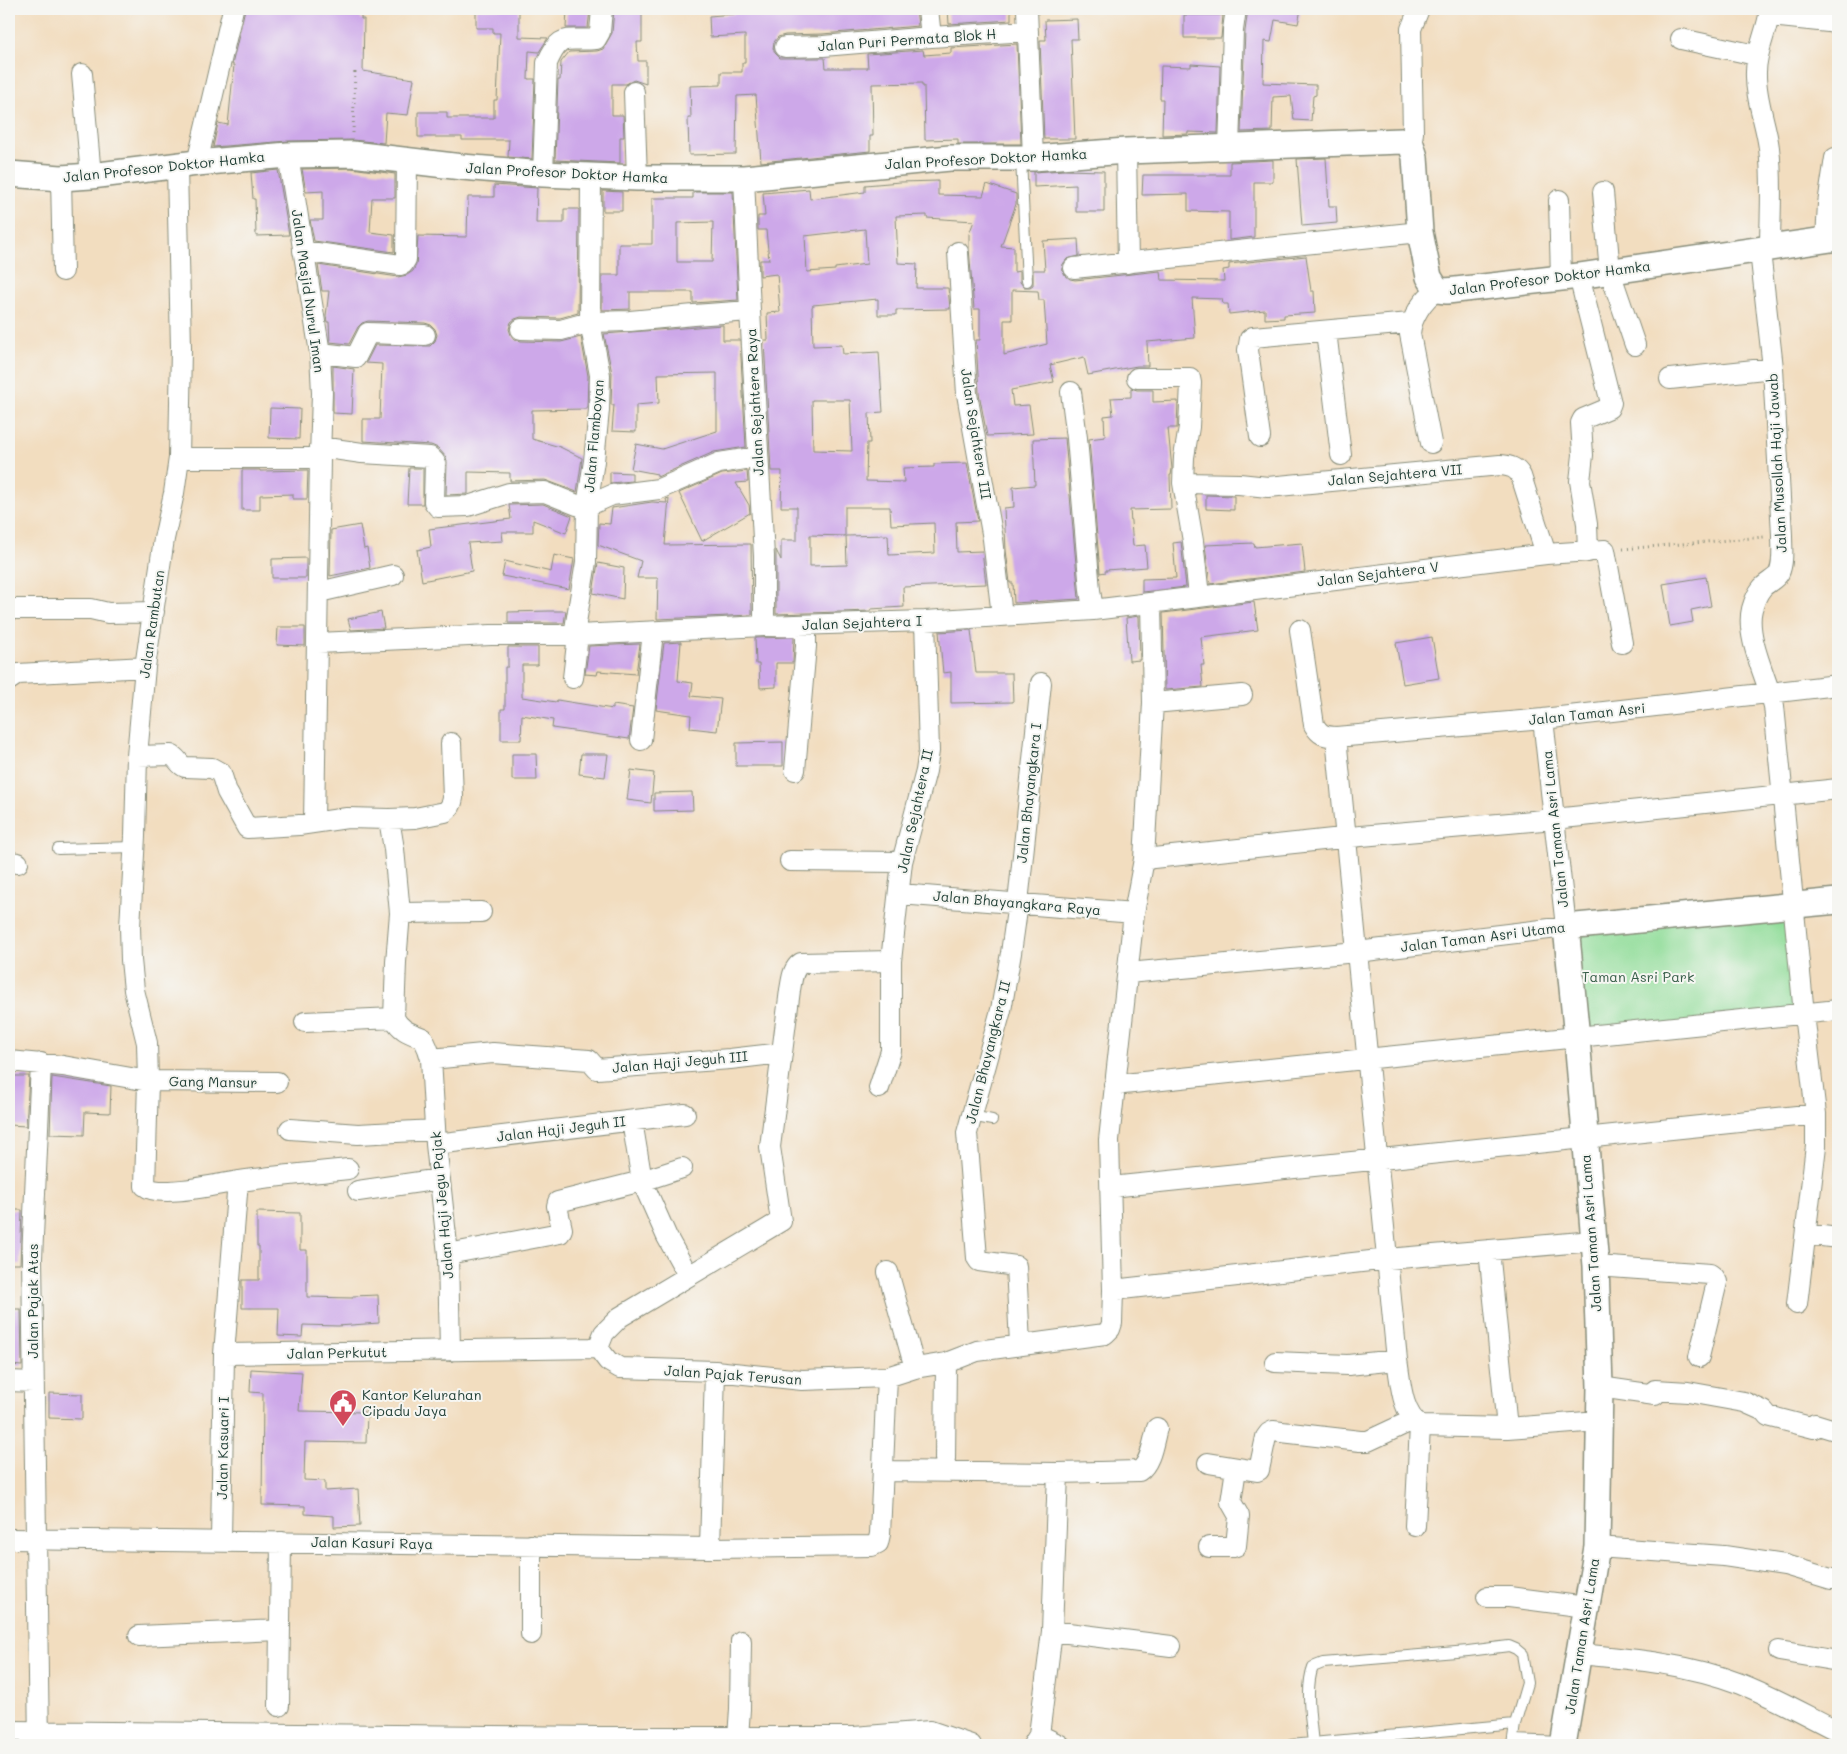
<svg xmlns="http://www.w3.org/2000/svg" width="1847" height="1754" viewBox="0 0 1847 1754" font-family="Mali,sans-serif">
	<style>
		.green { fill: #91dd9a; stroke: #588d67 }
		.building { fill: #cda8e9; fill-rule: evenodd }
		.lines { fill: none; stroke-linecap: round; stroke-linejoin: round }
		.service-casing { stroke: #888d7a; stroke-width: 12 }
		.minor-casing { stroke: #888d7a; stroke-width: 22 }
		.tertiary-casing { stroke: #888d7a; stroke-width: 28 }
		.path { stroke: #888d7a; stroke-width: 3; stroke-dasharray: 1 4; stroke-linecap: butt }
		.service { stroke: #fff; stroke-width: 10 }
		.minor { stroke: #fff; stroke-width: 20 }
		.tertiary { stroke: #fff; stroke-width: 25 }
		.labels { text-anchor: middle; stroke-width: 4; stroke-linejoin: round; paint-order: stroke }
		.street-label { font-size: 14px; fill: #1f3d34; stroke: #f6f6f2 }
		.park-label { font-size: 14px; fill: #365d48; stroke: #f6f6f2 }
		.poi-label { font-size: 14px; fill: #1f3d34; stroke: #f6f6f2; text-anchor: start }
	</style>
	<rect width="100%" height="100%" fill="#f6f6f2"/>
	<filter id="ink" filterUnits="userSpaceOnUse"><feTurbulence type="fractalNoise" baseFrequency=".02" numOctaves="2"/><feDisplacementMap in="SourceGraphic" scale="10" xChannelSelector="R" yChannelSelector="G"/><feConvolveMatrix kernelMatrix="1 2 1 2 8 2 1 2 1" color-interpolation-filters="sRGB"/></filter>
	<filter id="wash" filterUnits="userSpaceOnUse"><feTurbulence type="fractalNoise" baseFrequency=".0096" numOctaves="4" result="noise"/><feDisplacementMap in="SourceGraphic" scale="20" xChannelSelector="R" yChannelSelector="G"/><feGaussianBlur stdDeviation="1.12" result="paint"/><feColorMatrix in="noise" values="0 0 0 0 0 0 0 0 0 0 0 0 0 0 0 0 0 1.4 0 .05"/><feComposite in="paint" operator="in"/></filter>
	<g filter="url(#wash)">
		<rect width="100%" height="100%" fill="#f2ddbf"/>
		<path class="green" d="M1793,906l10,108 -228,28 -14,-116z"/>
		<g id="blocks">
			<path class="building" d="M245,9h116v10h3l-1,52 51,8 -6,36 -22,-2 -2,30 -32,-3 -64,1 -75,6 5,-24 10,2 6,-60h-2z
				M476,9h43v28l29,1 -9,14 -10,-1 -1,28h7l-3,80 -24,-2 1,-17h-47v-3h-44v-25h29v6h47v-18h3l3,-67h-7v-5h-17z
				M567,9h23l-2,19h-22z
				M614,9h28v33h-5l1,19h8v23l-12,-4 -8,4h-14v31h11l1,22h-4v26l-65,-3 3,-80h2l1,-18 8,-10 28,-1 6,-2 9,-16z
				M733,9h183l2,17 -96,8 -37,1 -7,2 -4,5 -1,6 2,5 5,5h45l1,10h42l-1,-14 56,-4 1,5 27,-2v-5l66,-4 4,100h-63v-5l-33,1 -1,-54h-2v-3l-50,1 1,52h-3v15l-109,11 -5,-67 -19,1 -1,58 -47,1 -1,-37h3l-1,-32 31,-1v-13h21v-9h3v-28l-35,2 -1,-21 25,-2z
				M948,9h63v11l-62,4z
				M1248,9h53l-3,15 -23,-4 -4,22 -7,-1 -1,42 53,2v10l-3,1 -2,25 -17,-1 -3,-24 -18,1 -1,34 -31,1 4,-101z
				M1184,15h39l-2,23h-37z
				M1077,19l1,20h-7l4,100h-31l-4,-99h6l-1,-20z
				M1191,64l29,2 -2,67 -30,-1v2l-26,1 1,-36h-3l1,-33 30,1z
				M1326,158l3,48h7l1,17 -35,3 -5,-67z
				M1273,160v22h-19v55l-25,3v-28l-41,-1v-17l-46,1 1,-20h87v-13z
				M351,168l44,6v24h-23l-2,34 24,3v17l-80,-11 -4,-21h13v-29l-17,1 -4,-23z
				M278,170l11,65 -33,1 -1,-37h-2l-2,-26z
				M1064,170l40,1v41h-28v-27l-42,2v-15z
				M938,181v14l45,1 4,-12 29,10v10l-15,42 13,1v25l6,-1v11l4,5h6l3,-2v-15h12l-2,-29 35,-2 1,17 -12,3 -4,5 -1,5 3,6 5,4 5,1 85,-9 1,9 63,1 -1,-11 6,-1v-5l77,-8 5,35h3l1,22 -31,2v3l-19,1v-9l-36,4 -1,-10h-5l-1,-5 -30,-1 3,40 -48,4 1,24h-11l-49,9 -4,-18 -34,8 4,17 -43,8 2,16 16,-1 4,29 -46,2 -8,-43 -2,-36 -1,-17h4v-31h-6l-5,-61v-14l5,-13 -47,-3v-3l-31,1 2,47 19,1 -1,24h32l2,21 -54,1v5h-18v-16l-65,6 -1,2 1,39 29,-1 1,9 36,-2 4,60 -14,1 1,30h-3l-1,38 38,1 -1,-14 31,-1v-3l33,-1 11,58 -22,1 1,30 25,-1 4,33 -83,3 1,20 -33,2v2l-95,3v-64l5,10v-20h16v-33h-16l1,-36h-11l-7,-131h4l-1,-27 13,-1 -3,-38 -17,2v-16h9l-3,-30h-8v-14h7l-2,-23 46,-4 1,10 55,-7v-7l35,-3zM865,229l2,35 -32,4v2l-28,2 -2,-36zM1012,290l26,1 1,9h5l3,44 -43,11v-35h8zM812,400h38l2,51 -39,-1zM845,507h45l1,18 43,-2 1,30 -46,2 -1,-20 -42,1 1,29 -37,1v-31l35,1z
				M494,185l43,3 -1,35h28v-14h15l-1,104 -18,5 -39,-1 -6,2 -4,3 -2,7 2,6 3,4 7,2 40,1 20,-5 7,39 -1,33 -55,1v29l28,8 22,11 -5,34 -32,-12 -35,1v-8l-42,-1v22l-22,1 1,-33 -1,-5 -8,-9 -7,-3 -68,-4v-22h17l2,-55 -16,-1 9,-18 55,1 5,-5 2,-6 -2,-6 -4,-4 -6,-2 -57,-2 -6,2 -4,4 -9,17 -19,-2 -1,-20h-2l-1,-6 3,-25h-7l-4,-26 80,12 9,-2 6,-4 3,-6 2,-29 49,1 1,-40h26z
				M603,191l19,1v19h-19z
				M693,192h40l5,108 -45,3v-11h-63v17l-28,1v-35h17v-31h33v-46h41zM713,222l-1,40h-35v-39z
				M723,325v15h17l6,107 -32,5 -57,25v-3l-26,-5 5,-25 26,5 55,-18v-58l-59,1 1,29 -23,2v27l-24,-1 2,-26h-3l1,-32 -8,-39z
				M333,366l21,3 -2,45 -19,-1z
				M1131,388l6,2h16v12l25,-1 -1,27h-9l4,41 -1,6h-1l1,34 -41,1 3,36 12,-1 2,22 -41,3v2l-6,1 -11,-134 16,-2 -1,-21 9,-1 -2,-17 20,-1z
				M270,408l30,1 -1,30 -30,-1z
				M1065,438l14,161 -65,4 -1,-20h-3l-4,-33 -2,-42 10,-1 -1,-20 22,-2 -2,-46z
				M409,468h14v36h-16z
				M242,470h18v1l48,-1 -1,29h-14v-5l-33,1v15h-18z
				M747,471l1,11 -12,1 13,22 1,8 -48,28 -23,-48 43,-19z
				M610,472l22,1v8l-22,2z
				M1206,495l28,1v14l-28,-1z
				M669,498l-4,47 86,-1 1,71 -95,4 1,-41h-21l4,-17 -43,-16 1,-22 11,1 2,-16 40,-6 15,1 -1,-4z
				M543,504l29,12 -6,17 -33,-13v12h-31l1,9 -35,2 4,28 -50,10 -5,-31 14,-3 -2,-18 82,-10 -2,-14z
				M360,525l4,24 3,-1 3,20 -40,8 1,-46z
				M1181,542l5,45 -44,5v-13l34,-1 -3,-35z
				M1254,543l1,4 47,-4 3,29 -95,12 -5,-39z
				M554,555l20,4 -5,30 -67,-13 3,-15 46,11z
				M306,558v20h-34v-19z
				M598,563l26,5 -1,31 -30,-6z
				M1706,577l5,29 -20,4 2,12 -23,4 -7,-42z
				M1254,602l4,28 -57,7 3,28h-3l2,22 -38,3 -2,-77z
				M549,611h17l-2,12h-56v-11z
				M381,612l3,16 -33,2 -3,-11z
				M1139,616l1,44 -11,1 -3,-43z
				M278,627h27v19l-28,-1z
				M971,630l5,43h36l1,29 -62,1v-31l-8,1 -4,-41z
				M794,637l-1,26h-17v24l-16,1 -1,-24h-3l-1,-26z
				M1432,637l7,41 -36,6 -7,-41z
				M681,642l-3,39 15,2 -2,13 30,3 -4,32 -27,-3 1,-13 -35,-5 8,-67z
				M640,644l-4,30 -38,-3 -1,4 -12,-1 4,-28z
				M508,647h30v18h-16v32l34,5 1,-2 56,9v-4l20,3 -4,31 -77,-11 1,-8 -31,-5 -1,25h-20v-31h4v-42h3z
				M783,742v24h-47v-23z
				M512,754h24l1,26h-25z
				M581,754h27l-3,23 -26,-3z
				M631,770l23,3 -3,30 -24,-3z
				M692,792l1,18 -39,1v-18z
				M9,1076h20l-3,50 -17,-1z
				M52,1077l59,9 -1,27 -25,-1 -1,23 -34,-1z
				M9,1210h13l-2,54h-11z
				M257,1212l43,1v37h7v47l46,1v-2l25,-1 1,28 -41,3 -35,-1 -1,12 -24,-1 1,-28h-37v-28h17v-34h-2z
				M9,1309h12l1,57 -13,-1z
				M251,1369l51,3 -3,39 68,1 -1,31 -61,-1 -1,38 21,1v10l33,-2 2,37 -26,1v-11l-29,-2v-8l-43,-1 1,-112 -13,-1z
				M49,1393l33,1v25l-33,-1z"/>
		</g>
	</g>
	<g filter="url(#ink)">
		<use href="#blocks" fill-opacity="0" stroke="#888d7a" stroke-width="1"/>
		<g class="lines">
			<g class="service-casing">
				<path id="service" d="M1021,159l6,122
					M58,849l77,-2
					M971,1116l21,4
					M1513,1740l50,2
					M1313,1744c-2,-23 -8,-56 0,-77l10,-4 145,-12 41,-5 7,3 6,5 5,29 -12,41 -3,21
					M1291,1745l224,-21"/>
			</g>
			<g class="minor-casing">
				<path id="minor" d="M928,9l3,28
					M1027,9l6,149
					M1770,9c-2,21 -14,41 -14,63 -1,26 10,51 13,76 4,33 1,67 1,101
					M1769,16l69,7
					M1681,39l75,16
					M785,47l38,-1 108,-9 97,-6
					M82,74l9,102
					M634,92l3,86
					M1411,144l2,-11 -2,-104 8,-20
					M1229,147l4,-117 3,-21
					M1126,151l2,112
					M288,155l32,198 2,40 -2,65
					M197,163l36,-154
					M177,167l4,181 -2,110 -5,35 -10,46 -19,128 -8,89 -2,80 -5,91 1,33 3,30 13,53 1,38 -3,105c15,13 75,-3 95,-5 35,-5 72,-8 108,-12
					M543,174l4,-111c14,-32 19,-21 49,-24l4,-7 2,-23
					M61,178l2,93
					M744,178l6,133 14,245v70
					M1603,192l7,80 25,73
					M1559,200l2,78
					M1826,239l2,-35 7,-46
					M303,251l97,14 3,-1 3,-5 1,-98
					M1760,251l13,117 9,167c0,12 2,27 -3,38 -3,6 -13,10 -17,15 -5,6 -8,14 -10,21 -7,27 15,70 22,97l30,308 12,100v32l-19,158
					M958,252l9,142 26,145 9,77
					M1074,268l346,-36
					M1579,276l32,127 -2,5 -26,11 -2,4 2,32 -3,26 7,43 1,28
					M521,329l40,1 29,-8 40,-1 64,-6 56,-4
					M1326,331l15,124
					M320,353l36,4 12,-24 57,2
					M1137,378h53l1,5 -2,44 -5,30 -1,26 10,58 6,55
					M1670,379l103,-11
					M1071,392l6,46 13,152 3,20
					M1260,437l-12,-87 2,-11 3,-2 157,-14
					M1431,443l-21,-109c1,-16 13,-35 27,-44
					M320,447l42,6 68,4 5,5 -1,40 4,5 30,-1 41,-13 36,-1 32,13 10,1 25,-11 47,-6 60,-26 39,-6
					M179,458h141l-6,364
					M1183,483l56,1 29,3 232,-22c10,1 16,2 21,11l25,78
					M319,592l74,-17
					M9,609h82l17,4 46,-1
					M1300,630l14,95c6,10 10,11 22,12l207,-18 295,-34
					M574,635l12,-73 1,-56 7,-45 5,-51 1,-35 -10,-53 1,-145
					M318,643l173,-8h87l186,-9 161,-5 168,-11 453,-56 59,-4 17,93
					M573,678l5,-43
					M9,680l9,-6 127,-7
					M1153,703l89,-8
					M1336,737l61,623c4,23 4,51 23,66l87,2 92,-7
					M641,740l12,-108
					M137,756l34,-1c7,3 8,10 14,12l27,1 9,5 6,19 20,36 52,-3 48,-7 42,1 5,30 6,64 -4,49 -2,56
					M795,770l11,-124v-21
					M389,819l26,-1 30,-6c5,-4 7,-7 8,-14l-2,-55
					M1144,859l217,-23 193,-17 284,-30
					M790,861l112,1
					M9,862l9,1
					M900,894l234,19
					M400,913l81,-1
					M1128,973l229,-21 209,-25 -23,-208
					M394,1018c7,13 16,15 29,20l5,11 3,10 62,-6 96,7 8,9 133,-10 52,-6
					M305,1022l89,-4
					M431,1059l5,85 12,110 2,97
					M9,1061l54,5 85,15 129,1
					M1114,1085l724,-75
					M879,1088l12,-37v-90l11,-99 24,-91 3,-20 -4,-130
					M290,1129l68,5 77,-4
					M436,1144l249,-30
					M682,1168l-40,13 25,56 21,38
					M1111,1187l705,-73
					M358,1191l82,-12
					M1806,1234l32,4
					M1489,1250l18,178
					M448,1254l112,-21 2,-4 -5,-23 1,-4 84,-21 -10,-60
					M1596,1266l114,8 4,3 3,5 -18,75
					M888,1272l27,96
					M1113,1290l275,-31 205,-18
					M1020,1344l-4,-78 -37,-5 -2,-3 -10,-125 34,-123 10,-57 7,-50 23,-220
					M598,1348l6,-15 16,-16 161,-96 -11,-74 20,-157c2,-10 2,-21 11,-27l90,-2
					M224,1354l374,-6 10,13 12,7 95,3 87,9 85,-3 28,-9 31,-5 31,-12 128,-17 5,-5 2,-6 1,-33 -4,-150 25,-227 10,-54 9,-156 -2,-100
					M1275,1362l73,3 49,-5
					M9,1381l24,1
					M1600,1387l55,8v-5l33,2 56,10 20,9 4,5 46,12 1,-4 23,7
					M945,1459l1,-96
					M1208,1463l49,8 2,-1 7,-33 3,-4 4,-2 87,10h8l45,-21
					M883,1471l175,2 81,-2c12,-8 14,-29 18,-43
					M1415,1526l5,-100
					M9,1539l701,9 162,-2 6,-3 2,-9 7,-157
					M221,1541l3,-187 14,-173
					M1209,1547h24l3,-1 3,-30 -8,-14 5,-33
					M1597,1547l127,9 61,9 46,14h7
					M710,1548l5,-177
					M1487,1597h22l77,10
					M1052,1631l119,15
					M531,1634v-89
					M139,1636l141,-6
					M1779,1651l59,10
					M1579,1654c55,5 110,10 162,30 33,13 65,31 97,47
					M279,1706l2,-164
					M9,1731l589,6h256l76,-6 41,14
					M1039,1735l21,10
					M738,1737l2,-28 1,-68
					M39,1745l-7,-487 9,-195
					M1033,1745l6,-10 13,-104 6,-158"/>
			</g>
			<g class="tertiary-casing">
				<path id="tertiary" d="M9,174l52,4 30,-2 106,-13 91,-8 64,-1 110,13 81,7 94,4h107l206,-20h83l93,-7 276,-10 9,3 4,13 5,75 9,45 8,13 10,1 132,-15 259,-38
					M1563,1745l34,-198 3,-160 -4,-121 -19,-228 -11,-111 272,-26"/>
			</g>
			<path class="path" d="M353,133l2,-63
				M1623,549l141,-12"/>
			<use href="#service" class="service"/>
			<use href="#minor" class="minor"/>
			<use href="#tertiary" class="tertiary"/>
		</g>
	</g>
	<defs>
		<g id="civic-pin" transform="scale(1.4375)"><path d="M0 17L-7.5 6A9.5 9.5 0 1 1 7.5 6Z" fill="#d1495b" stroke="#f6f6f2"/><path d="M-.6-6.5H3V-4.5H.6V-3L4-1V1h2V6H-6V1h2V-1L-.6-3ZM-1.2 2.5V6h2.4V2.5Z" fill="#fff"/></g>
	</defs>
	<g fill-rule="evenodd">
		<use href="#civic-pin" x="343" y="1403"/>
	</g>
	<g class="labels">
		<g class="street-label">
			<text transform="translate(907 40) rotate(-4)" y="5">Jalan Puri Permata Blok H</text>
			<text transform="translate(986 159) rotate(-3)" y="5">Jalan Profesor Doktor Hamka</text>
			<text transform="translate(164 167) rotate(-6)" y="5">Jalan Profesor Doktor Hamka</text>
			<text transform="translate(567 173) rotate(3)" y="5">Jalan Profesor Doktor Hamka</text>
			<text transform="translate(1550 278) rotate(-7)" y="5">Jalan Profesor Doktor Hamka</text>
			<text transform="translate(308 291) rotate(82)" y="5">Jalan Masjid Nurul Iman</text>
			<text transform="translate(755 402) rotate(-93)" y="5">Jalan Sejahtera Raya</text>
			<text transform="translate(976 434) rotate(81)" y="5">Jalan Sejahtera III</text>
			<text transform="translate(594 436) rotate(-85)" y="5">Jalan Flamboyan</text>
			<text transform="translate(1777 463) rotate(-93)" y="5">Jalan Musollah Haji Jawab</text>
			<text transform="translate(1395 475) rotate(-5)" y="5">Jalan Sejahtera VII</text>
			<text transform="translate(1378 574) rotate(-7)" y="5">Jalan Sejahtera V</text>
			<text transform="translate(862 623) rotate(-2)" y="5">Jalan Sejahtera I</text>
			<text transform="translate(152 624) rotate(-82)" y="5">Jalan Rambutan</text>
			<text transform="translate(1587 714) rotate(-6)" y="5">Jalan Taman Asri</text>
			<text transform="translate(1029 793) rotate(-84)" y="5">Jalan Bhayangkara I</text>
			<text transform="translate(915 811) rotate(-78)" y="5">Jalan Sejahtera II</text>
			<text transform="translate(1555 829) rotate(-96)" y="5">Jalan Taman Asri Lama</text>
			<text transform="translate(1017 903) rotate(5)" y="5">Jalan Bhayangkara Raya</text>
			<text transform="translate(1483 937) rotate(-7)" y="5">Jalan Taman Asri Utama</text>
			<text transform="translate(988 1052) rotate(-76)" y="5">Jalan Bhayangkara II</text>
			<text transform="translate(680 1062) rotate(-5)" y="5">Jalan Haji Jeguh III</text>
			<text transform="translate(213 1082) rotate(1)" y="5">Gang Mansur</text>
			<text transform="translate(561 1129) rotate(-7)" y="5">Jalan Haji Jeguh II</text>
			<text transform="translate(442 1205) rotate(-95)" y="5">Jalan Haji Jegu Pajak</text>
			<text transform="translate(1591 1233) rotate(-94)" y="5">Jalan Taman Asri Lama</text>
			<text transform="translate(33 1301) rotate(-90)" y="5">Jalan Pajak Atas</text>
			<text transform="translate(337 1353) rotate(-1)" y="5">Jalan Perkutut</text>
			<text transform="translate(733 1375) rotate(4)" y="5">Jalan Pajak Terusan</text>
			<text transform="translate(223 1448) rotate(-89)" y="5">Jalan Kasuari I</text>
			<text transform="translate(372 1543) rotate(1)" y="5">Jalan Kasuri Raya</text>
			<text transform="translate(1582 1636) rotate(-81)" y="5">Jalan Taman Asri Lama</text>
		</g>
		<g class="park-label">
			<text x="1638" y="982">Taman Asri Park</text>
		</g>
		<g class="poi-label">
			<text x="362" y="1400">Kantor Kelurahan<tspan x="362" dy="16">Cipadu Jaya</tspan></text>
		</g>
	</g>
	<rect width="1847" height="1754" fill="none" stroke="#f6f6f2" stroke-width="30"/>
</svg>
